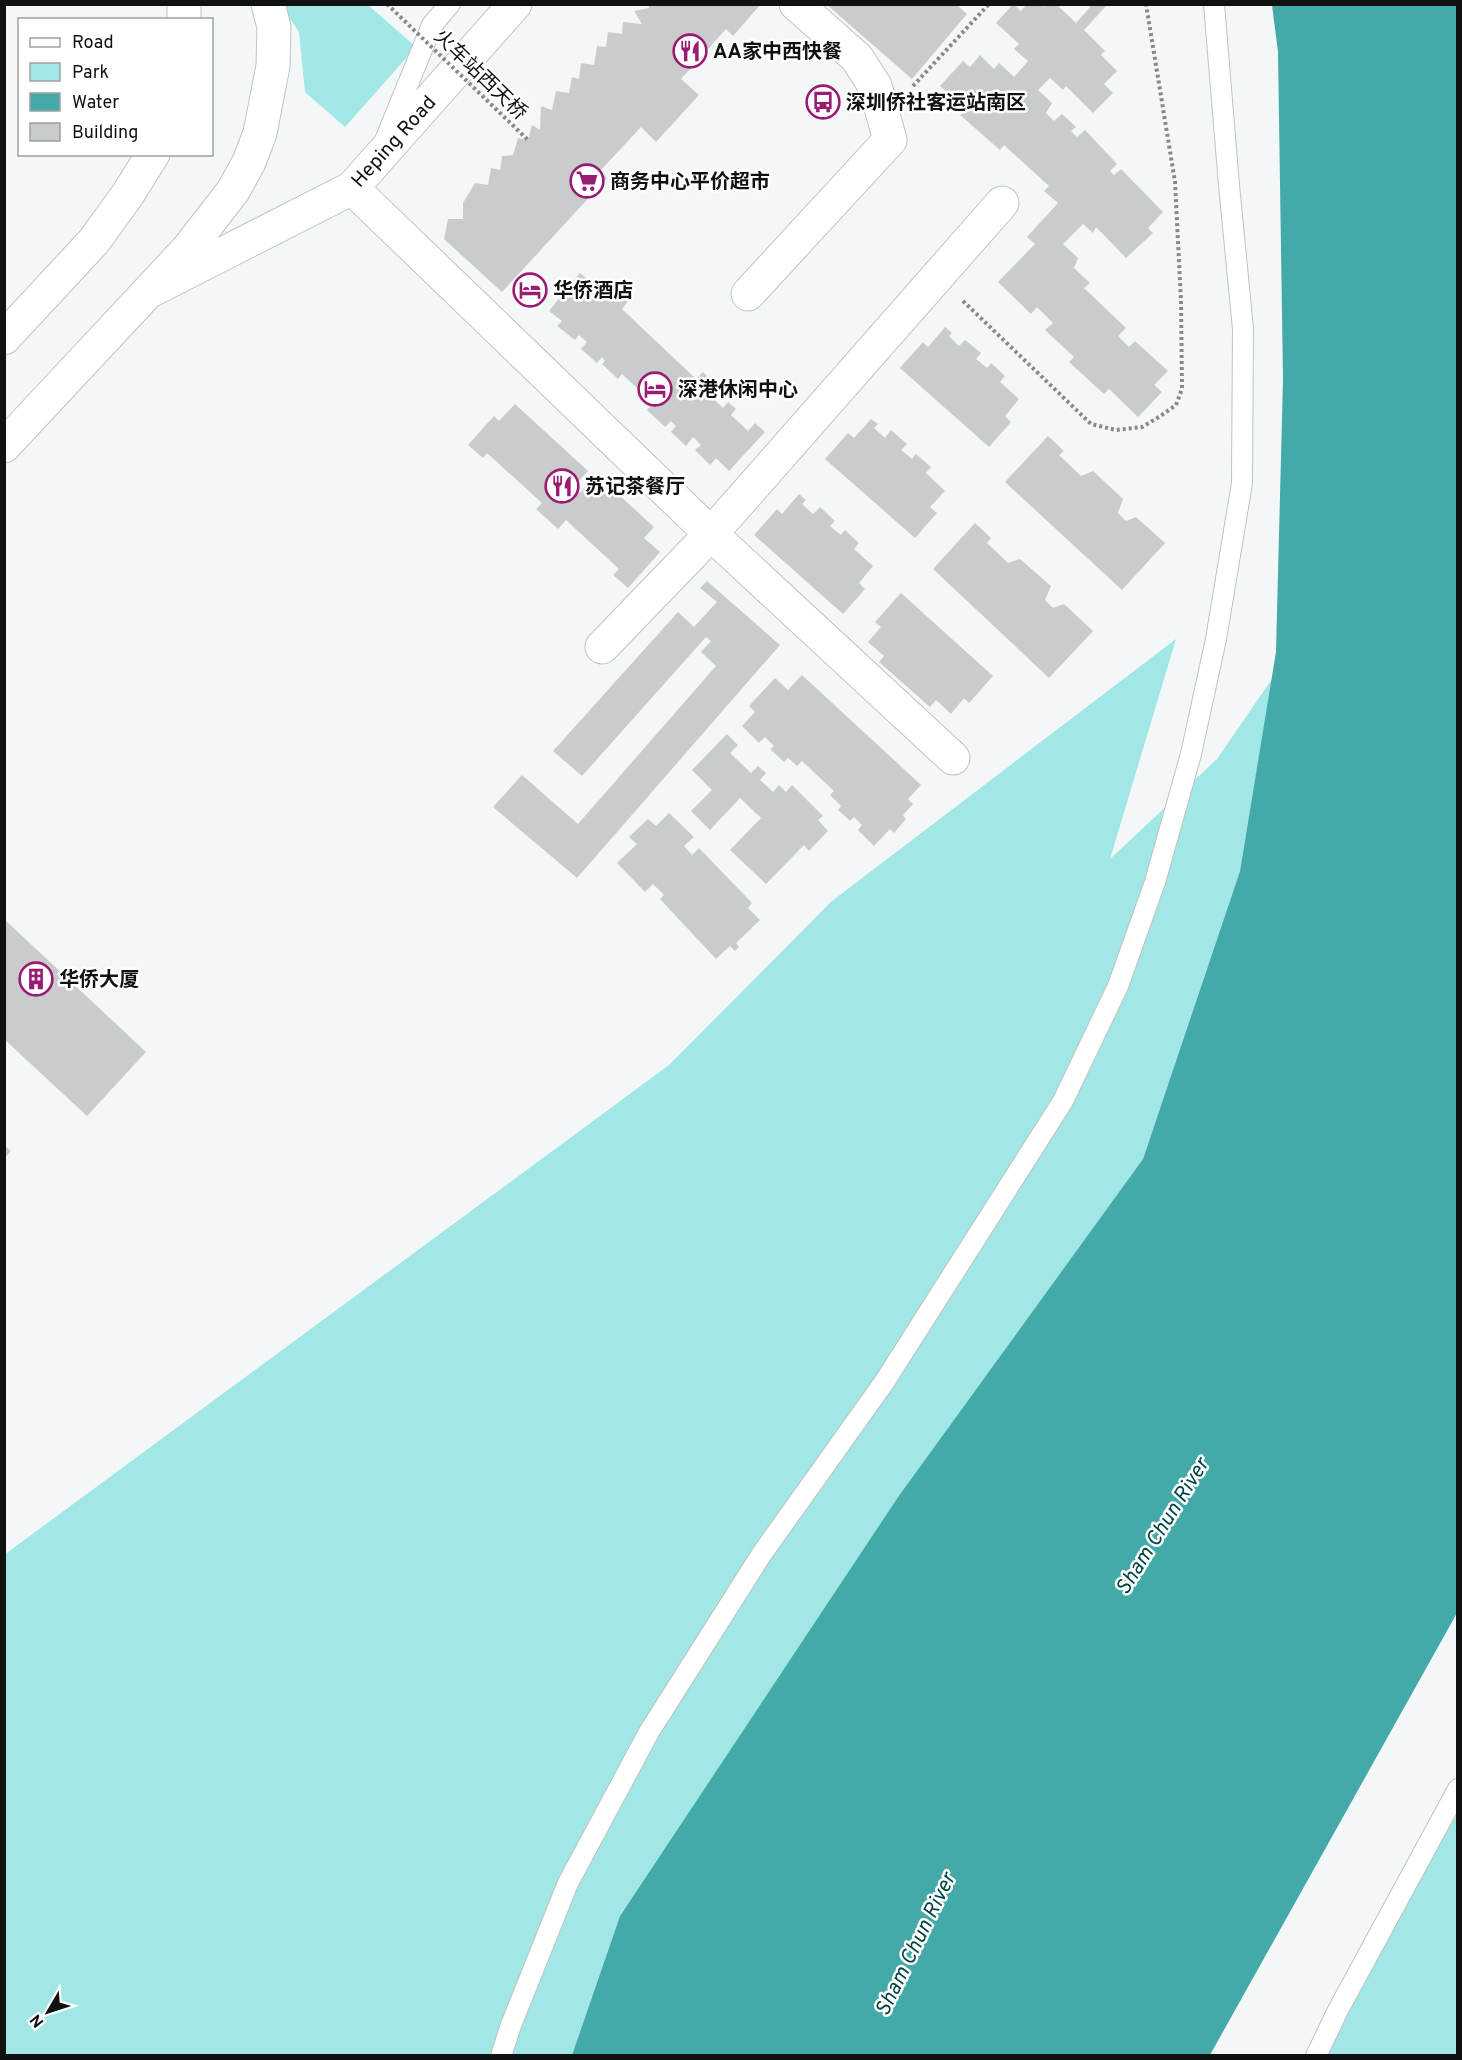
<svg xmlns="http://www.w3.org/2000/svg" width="1462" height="2060" viewBox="0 0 1462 2060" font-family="Overpass,'Noto Sans SC',sans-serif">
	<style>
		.green { fill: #a0e7e5 }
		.water { fill: #44aaa9 }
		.building { fill: #c8cccc }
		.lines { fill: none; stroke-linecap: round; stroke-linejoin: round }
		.service-casing { stroke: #bfc3c3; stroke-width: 22 }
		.minor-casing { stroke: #bfc3c3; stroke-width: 35 }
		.tertiary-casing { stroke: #bfc3c3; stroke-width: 35 }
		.secondary-casing { stroke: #bfc3c3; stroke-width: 35 }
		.path { stroke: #868989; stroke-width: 4; stroke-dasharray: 3 3; stroke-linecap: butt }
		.service { stroke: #fff; stroke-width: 20 }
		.minor { stroke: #fff; stroke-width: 33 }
		.tertiary { stroke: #fff; stroke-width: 33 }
		.secondary { stroke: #fff; stroke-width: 33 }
		.path-bridge { stroke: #868989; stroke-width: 4; stroke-dasharray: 3 3; stroke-linecap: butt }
		.labels { text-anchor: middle; stroke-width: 5; stroke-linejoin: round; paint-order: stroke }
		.poi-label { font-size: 20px; font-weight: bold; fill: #101212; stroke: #fff; text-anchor: start }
		.street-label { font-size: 20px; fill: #101212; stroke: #fff }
		.water-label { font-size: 21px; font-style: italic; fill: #024443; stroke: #fff }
	</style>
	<rect width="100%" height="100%" fill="#f3f7f7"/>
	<path class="green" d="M281,5h87l48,42 -71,80 -40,-35 -6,-60z
		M1176,639l-66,220 107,-100 55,-80 -32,192 -97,288 -245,338 -278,419 -48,139h-567l-1,-500 665,-490 163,-164z
		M1457,1816v239l-150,1 100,-174z"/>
	<path class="water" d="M1272,5h185v1608l-247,442h-638l48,-139 278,-419 245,-338 97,-288 36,-219 7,-273 -5,-327z"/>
	<path class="building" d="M649,4h112l-28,32 -7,-7 -45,50 18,16 -43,47 -15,-15 -41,44 7,7 -105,114 -58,-53 4,-20h15v-16l12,-20 13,2 3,-17 9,2 2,-14 11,-1 5,-17 10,2 4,-15 8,5 1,-24 11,4 4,-19 13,2 3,-16 7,2 2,-16 13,2 3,-19 9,1 2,-15 14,2 1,-12 19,2 -8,-13 15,-3z
		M826,4h130l11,10 -55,65z
		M1013,4l8,7 6,-7h14l3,3 2,-3h10l20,19 14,-16 -2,-3h20l-24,26 21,21 -4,4 16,16 -13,13 9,9 -20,20 -27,-27 -3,4 -13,-12 -12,12 14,13 -6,10 8,8 8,-7 14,13 -5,4 6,6 8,-7 32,34 -7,7 4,4 7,-6 42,43 -15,16 5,5 -27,25 -30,-31 -3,6 -10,-9 -20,20 15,14 -4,10 16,15 -6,5 42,40 -8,8 11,11 6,-6 33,30 -14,14 8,7 -24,25 -29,-28 -5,5 -35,-32 5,-5 -29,-27 8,-7 -16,-16 -6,7 -33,-32 37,-38 -8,-7 31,-34 -14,-12 5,-5 -45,-41 -4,5 -40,-35 6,-6 -26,-23 23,-25 7,6 10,-12 14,14 5,-6 15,14 14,-16 -14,-12 5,-5 -23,-21z
		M580,273l24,20 7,-7 17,15 -6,8 74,70 7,-7 11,10 -9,9 18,17 5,-6 8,7 -5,6 17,16 7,-8 10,9 -36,39 -13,-13 -6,7 -15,-15 6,-5 -8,-8 -7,9 -15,-14 5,-6 -5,-5 -6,6 -18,-17 6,-7 -31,-29 -4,5 -16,-15 3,-3 -3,-4 -5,6 -16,-14 6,-7 -8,-7 -4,5 -18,-14 5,-5 -13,-10z
		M945,327l7,6 -3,3 10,10 6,-6 16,13 -5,6 11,9 4,-5 14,13 -5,6 19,17 -14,17 6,6 -22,25 -89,-79 23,-26 5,5z
		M515,404l73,67 -15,16 7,6 16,-19 58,53 -10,11 16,14 -32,36 -15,-13 6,-6 -53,-49 -8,9 -22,-20 6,-6 -55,-50 -4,5 -15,-13 26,-29 5,5z
		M871,419l7,5 -4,4 11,10 6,-8 16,14 -6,6 11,9 4,-5 15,13 -5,6 19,18 -15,16 7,6 -22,25 -90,-79 23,-26 6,5z
		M1048,436l16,15 -5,4 22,21 12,-5 30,28 -5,14 8,8 10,-4 29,26 -43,47 -117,-108z
		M799,494l7,6 -4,4 11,10 7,-7 15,14 -5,5 11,9 4,-5 14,13 -5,6 19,17 -14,17 6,6 -22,25 -89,-79 23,-26 5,5z
		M975,523l16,15 -4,5 21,20 12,-4 31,27 -6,14 8,8 11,-4 29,27 -44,47 -116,-109z
		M707,581l73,64 -203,233 -84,-71 29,-32 56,49 138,-158 -15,-14 10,-11 -5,-4 -124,139 -29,-25 125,-139 16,15 23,-25 -17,-14z
		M901,593l92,83 -24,27 -5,-5 -13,16 -15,-14 -6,7 -51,-45 5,-6 -16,-14 13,-15 -6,-5z
		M802,675l119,110 -13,14 5,5 -10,11 3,4 -12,14 -4,-4 -16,17 -16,-16 4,-5 -8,-8 -4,4 -12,-11 3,-4 -11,-11 4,-4 -32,-30 -5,5 -9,-8 -4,4 -14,-13 4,-3 -9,-9 -6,6 -17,-17 13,-14 -6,-6 26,-28 13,12z
		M727,734l11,11 -8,8 21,20 7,-7 8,7 -6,7 13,12 6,-7 7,7 6,-7 31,31 -5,4 10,11 -19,20 -5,-6 -38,39 -36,-34 31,-32 -21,-20 -30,32 -19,-19 21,-21 -20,-20z
		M669,813l25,24 -10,9 8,9 7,-7 53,55 -4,5 12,12 -24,23 3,4 -4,4 -5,-5 -14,13 -56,-60 4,-4 -11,-11 -8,8 -28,-29 20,-19 -8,-7 19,-18 8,7z
		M4,919l142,133 -59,64 -83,-77z
		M4,1145l7,6 -7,8z"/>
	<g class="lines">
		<g class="service-casing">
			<path id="service" d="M386,138l46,-113 18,-21
				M501,2056l10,-31 57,-142 81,-151 112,-177 124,-174 178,-280 55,-115 37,-104 36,-128 25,-115 26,-156 1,-154 -14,-144 -15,-181
				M1316,2056l21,-44 121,-223"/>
		</g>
		<g class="minor-casing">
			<path id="minor" d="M352,188l359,346 242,224
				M152,290l200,-102 163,-184
				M748,294l142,-154 -15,-54 -18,-28 -61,-54
				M602,647l109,-113 291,-331"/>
		</g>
		<g class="tertiary-casing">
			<path id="tertiary" d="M4,446l184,-197 45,-58 16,-29 11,-29 13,-67 1,-39 -6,-23"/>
		</g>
		<g class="secondary-casing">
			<path id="secondary" d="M184,4v16
				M4,338l90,-97 34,-47 25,-40"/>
		</g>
		<path class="path" d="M913,86l76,-82
			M963,301l128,123 25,6 26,-3 17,-10 17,-12 6,-16 -1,-88 -6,-119 -29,-178"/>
		<use href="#service" class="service"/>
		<use href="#minor" class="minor"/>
		<use href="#tertiary" class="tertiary"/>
		<use href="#secondary" class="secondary"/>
		<path class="path-bridge" d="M387,4l141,136"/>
	</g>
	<defs>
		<g id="restaurant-ring" transform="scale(1.725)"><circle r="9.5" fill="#fff" stroke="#991b72" stroke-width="1.5"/><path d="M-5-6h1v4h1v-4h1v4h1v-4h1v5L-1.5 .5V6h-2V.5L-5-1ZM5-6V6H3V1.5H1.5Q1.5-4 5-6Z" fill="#991b72"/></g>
		<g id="bus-ring" transform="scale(1.725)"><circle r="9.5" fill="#fff" stroke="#991b72" stroke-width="1.5"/><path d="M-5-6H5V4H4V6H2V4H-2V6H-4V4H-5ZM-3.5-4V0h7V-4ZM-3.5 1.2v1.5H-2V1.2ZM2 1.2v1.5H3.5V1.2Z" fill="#991b72"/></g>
		<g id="supermarket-ring" transform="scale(1.725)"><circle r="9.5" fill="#fff" stroke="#991b72" stroke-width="1.5"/><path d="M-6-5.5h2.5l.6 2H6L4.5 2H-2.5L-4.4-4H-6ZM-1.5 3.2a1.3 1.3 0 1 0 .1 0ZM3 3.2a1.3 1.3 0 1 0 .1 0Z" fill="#991b72"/></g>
		<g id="hotel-ring" transform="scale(1.725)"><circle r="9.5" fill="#fff" stroke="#991b72" stroke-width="1.5"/><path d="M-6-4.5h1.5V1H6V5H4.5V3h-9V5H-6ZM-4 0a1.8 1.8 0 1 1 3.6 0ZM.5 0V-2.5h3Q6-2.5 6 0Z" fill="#991b72"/></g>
		<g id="building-ring" transform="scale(1.725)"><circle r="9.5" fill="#fff" stroke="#991b72" stroke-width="1.5"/><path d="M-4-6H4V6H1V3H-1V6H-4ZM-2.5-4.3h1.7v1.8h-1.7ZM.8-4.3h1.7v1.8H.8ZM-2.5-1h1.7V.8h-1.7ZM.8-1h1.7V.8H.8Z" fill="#991b72"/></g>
	</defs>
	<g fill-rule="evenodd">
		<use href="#restaurant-ring" x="690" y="51"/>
		<use href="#bus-ring" x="823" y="102"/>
		<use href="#supermarket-ring" x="587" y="181"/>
		<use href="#hotel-ring" x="530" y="290"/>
		<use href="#hotel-ring" x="655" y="389"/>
		<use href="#restaurant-ring" x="562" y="486"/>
		<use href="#building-ring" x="36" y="979"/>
	</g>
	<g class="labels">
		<g class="poi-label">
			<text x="713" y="58">AA家中西快餐</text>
			<text x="846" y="109">深圳侨社客运站南区</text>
			<text x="610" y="188">商务中心平价超市</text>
			<text x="553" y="297">华侨酒店</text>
			<text x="678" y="396">深港休闲中心</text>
			<text x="585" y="493">苏记茶餐厅</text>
			<text x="59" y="986">华侨大厦</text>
		</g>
		<g class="street-label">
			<text transform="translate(481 74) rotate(44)" y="7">火车站西天桥</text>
			<text transform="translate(393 141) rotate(-48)" y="7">Heping Road</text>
		</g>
		<g class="water-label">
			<text transform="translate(1162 1526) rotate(-58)" y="7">Sham Chun River</text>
			<text transform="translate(915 1944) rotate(-64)" y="7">Sham Chun River</text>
		</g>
	</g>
	<rect width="1462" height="2060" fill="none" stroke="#101212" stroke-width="12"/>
	<rect x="18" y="18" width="195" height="138" fill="#ffffff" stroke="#9fa0a0" stroke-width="1.5"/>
	<rect x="30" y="38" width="30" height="9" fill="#ffffff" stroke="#9fa0a0" stroke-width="1.5"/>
	<text x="72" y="48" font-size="18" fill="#101212">Road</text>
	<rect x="30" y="63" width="30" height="18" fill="#a0e7e5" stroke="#9fa0a0" stroke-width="1.5"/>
	<text x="72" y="78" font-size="18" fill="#101212">Park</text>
	<rect x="30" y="93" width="30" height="18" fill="#44aaa9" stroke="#9fa0a0" stroke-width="1.5"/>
	<text x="72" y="108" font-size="18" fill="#101212">Water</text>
	<rect x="30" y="123" width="30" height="18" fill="#c8cccc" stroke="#9fa0a0" stroke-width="1.5"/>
	<text x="72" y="138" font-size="18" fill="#101212">Building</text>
	<g transform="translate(48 2012) rotate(231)" stroke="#ffffff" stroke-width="4.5" paint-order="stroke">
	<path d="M0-4.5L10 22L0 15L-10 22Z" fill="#101212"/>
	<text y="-9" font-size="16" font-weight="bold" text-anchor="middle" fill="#101212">N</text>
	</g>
</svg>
